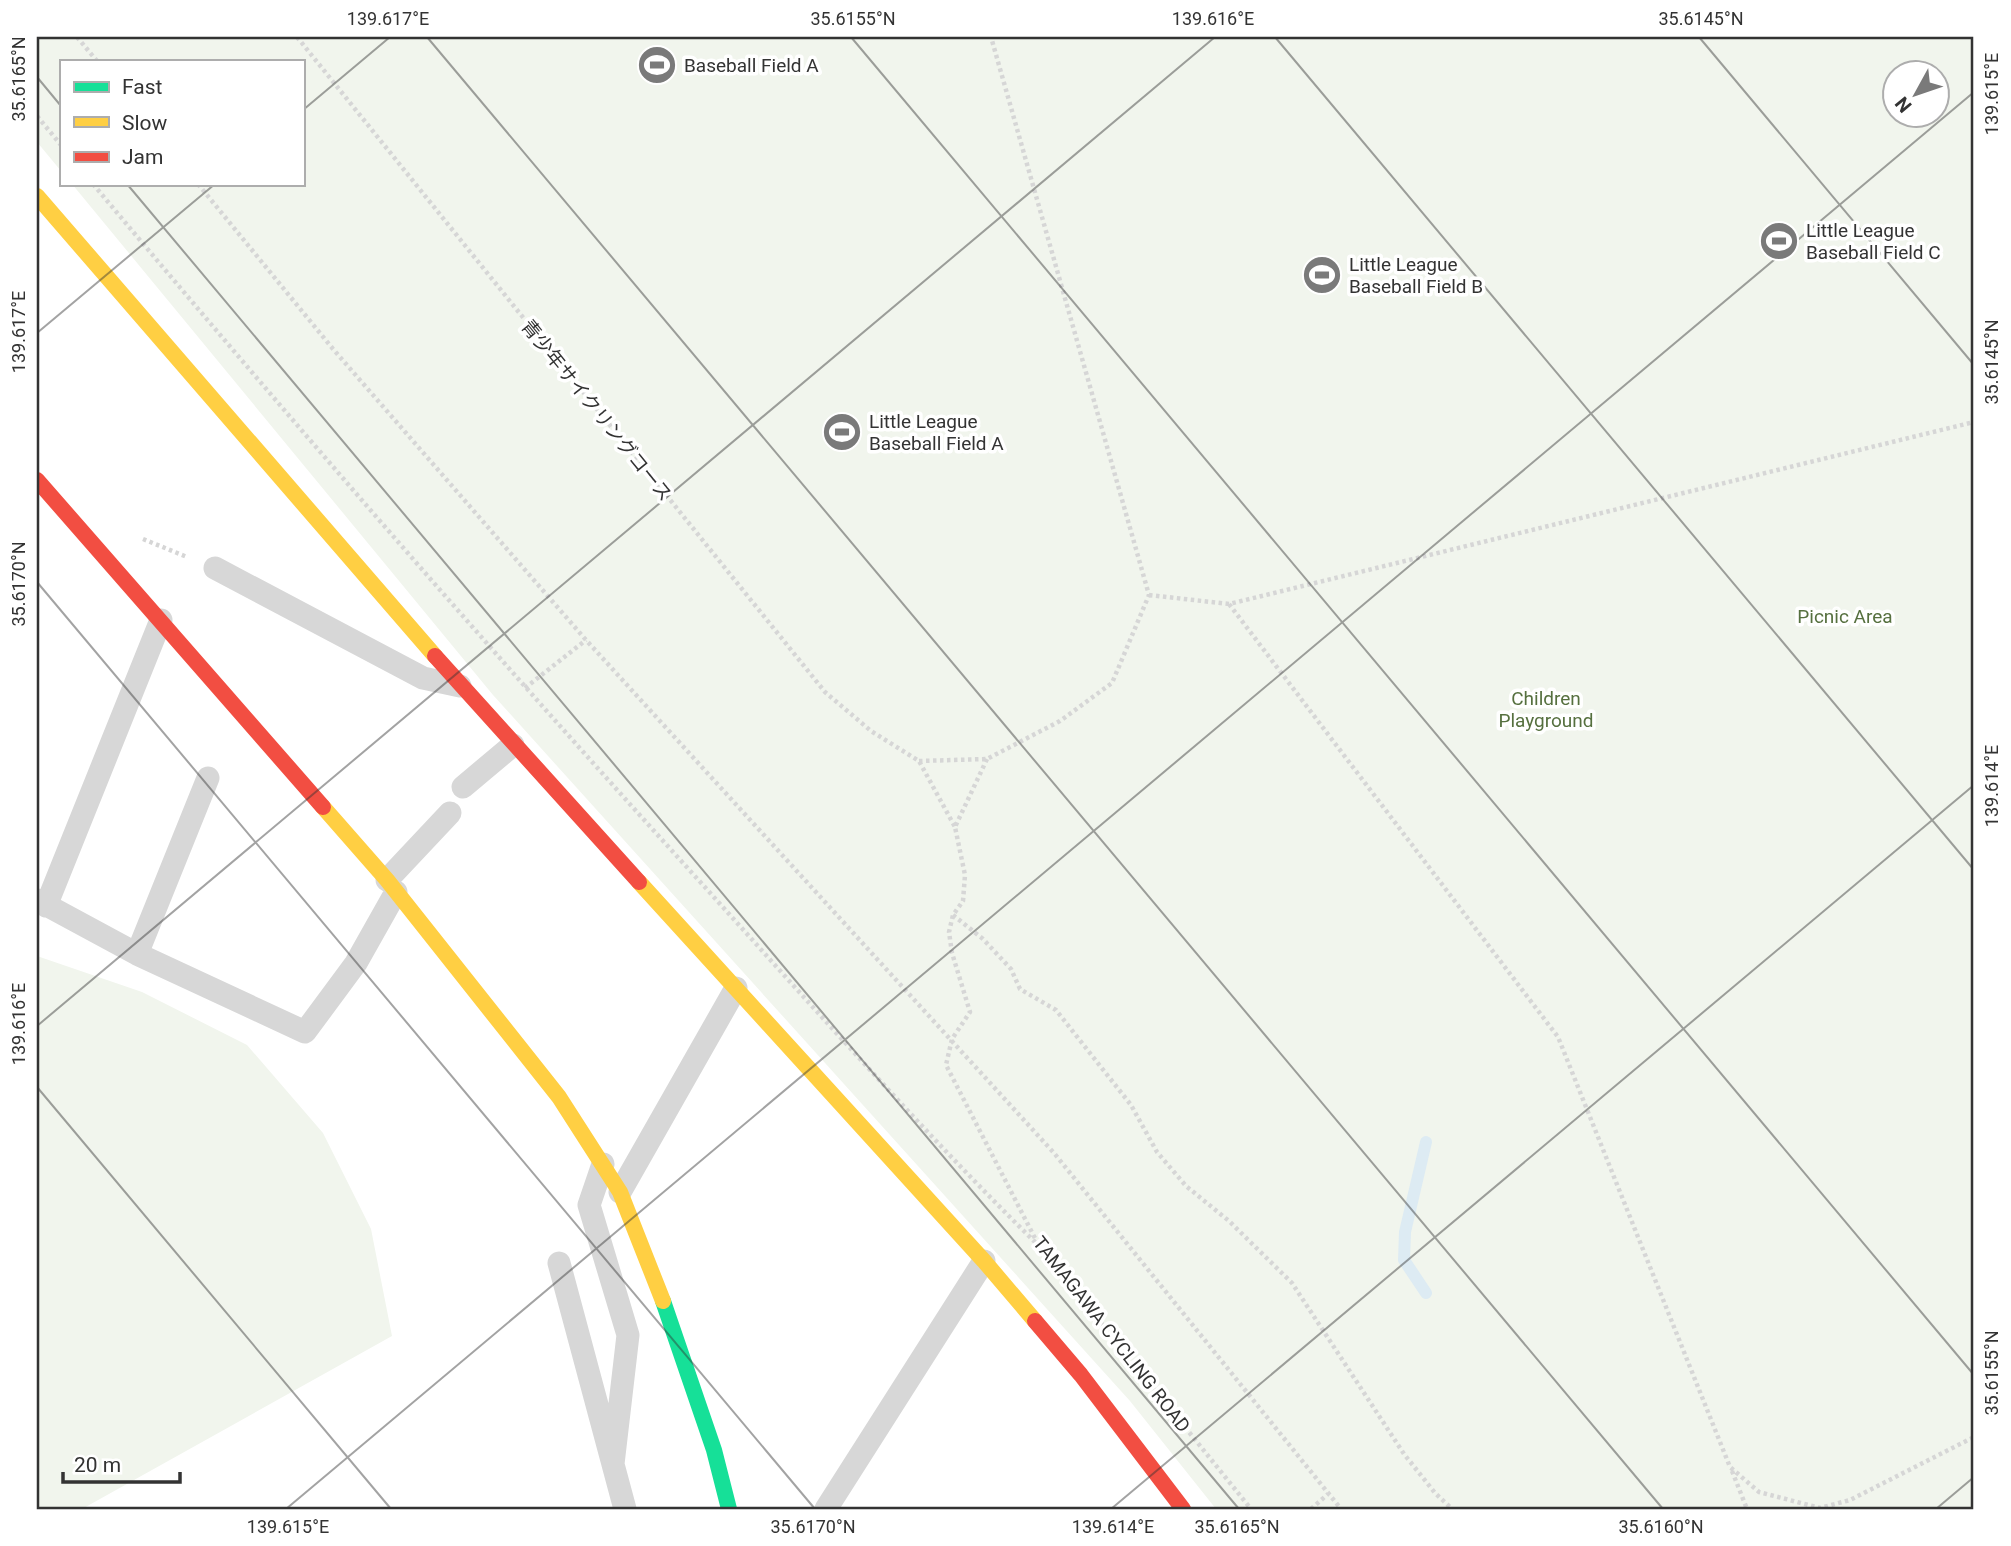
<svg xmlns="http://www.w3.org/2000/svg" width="2011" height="1546" viewBox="0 0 2011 1546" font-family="Roboto,'Noto Sans JP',sans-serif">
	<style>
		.green { fill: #f1f5ed; fill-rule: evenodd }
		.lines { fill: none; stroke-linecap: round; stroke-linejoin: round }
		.stream { stroke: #ddebf3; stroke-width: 12 }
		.path { stroke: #d6d6d6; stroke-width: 4.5; stroke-dasharray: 3.5 3.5; stroke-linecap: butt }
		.lane { stroke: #d7d7d7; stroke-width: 23 }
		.fast { stroke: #16e098; stroke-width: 16 }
		.slow { stroke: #ffcf43; stroke-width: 16 }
		.jam { stroke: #f24e42; stroke-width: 16 }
		.ticks { fill: none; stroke: #333; stroke-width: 2; stroke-opacity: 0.45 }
		.labels { text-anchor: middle; stroke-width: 7; stroke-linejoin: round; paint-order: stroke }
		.poi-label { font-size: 19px; fill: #333; stroke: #fff; text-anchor: start }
		.street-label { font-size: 19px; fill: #333; stroke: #fff }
		.park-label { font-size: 19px; fill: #56703f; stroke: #fff }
		.neatline { fill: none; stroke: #333; stroke-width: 2.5 }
		.ticks-label { font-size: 18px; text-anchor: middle; fill: #333 }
	</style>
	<rect width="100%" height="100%" fill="#fff"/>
	<path class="green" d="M37,37h1937v1472h-758l-86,-108 -637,-706 -421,-511h231v-123h-242v110l-24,-29zM1896,74h42v42h-42z
		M37,956l105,36 105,53 76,88 48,96 21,107 -310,173h-45z"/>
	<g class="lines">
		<path class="stream" d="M1426,1142l-21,90 -1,28 22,33"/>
		<path class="path" d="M77,37l20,24
			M297,37l528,655 46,39 48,30 36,66
			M37,116l24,29
			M93,184c199,238 402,472 610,701 110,122 219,246 336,361
			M198,184l135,165 253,291 468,513 287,356
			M143,539l44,18
			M1149,595l80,9 745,-182
			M1229,604l329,433 172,430 29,25 61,16 30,-8 124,-63
			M525,688l61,-48
			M987,759l-32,68 10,48 -2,26 -10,14 -4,17 3,21 18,59 -18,27 -6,26 93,181 212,263
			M919,761l68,-2 73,-38 52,-38 37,-88 -158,-558
			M953,915l30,24 28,30 9,20 36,21 75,95 26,47 29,34 43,35 63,62 112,171 31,39 17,16
			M1732,1471l15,38
			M1311,1509l17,-15"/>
		<path class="lane" d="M215,568l208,110 37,8
			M463,787l50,-42
			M387,880l63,-67
			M37,900l100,54 168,78 51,-69 40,-71
			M46,906l115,-286
			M137,954l71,-176
			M603,1164l-14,41 39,130 -15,129
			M620,1192l116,-204
			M559,1263l66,246
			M826,1509l158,-248"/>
		<path class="fast" d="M663,1301l51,149 15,59"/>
		<path class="slow" d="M37,196l398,460
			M323,807l64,73 172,217 61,95 43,109
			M639,882l345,379 51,60"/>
		<path class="jam" d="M37,480l286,327
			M435,656l204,226
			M1035,1321l46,54 102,134"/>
	</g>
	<path class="ticks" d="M427,37l1236,1472M851,37l1123,1338M1275,37l699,833M1699,37l275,328M37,77l24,29M303,110l87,-73M127,184l1112,1325M37,333l178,-149M37,582l778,927M37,1026l1178,-989M37,1087l354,422M286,1509l1688,-1417M1111,1509l863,-724M1936,1509l38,-32"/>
	<defs>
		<g id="stadium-disc" transform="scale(2.0125)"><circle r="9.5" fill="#7a7a7a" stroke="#fff"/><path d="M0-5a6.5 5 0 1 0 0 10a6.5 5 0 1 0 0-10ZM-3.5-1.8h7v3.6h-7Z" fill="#fff"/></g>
	</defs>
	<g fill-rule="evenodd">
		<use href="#stadium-disc" x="657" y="65"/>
		<use href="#stadium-disc" x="1779" y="241"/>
		<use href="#stadium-disc" x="1322" y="275"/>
		<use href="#stadium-disc" x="842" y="432"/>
	</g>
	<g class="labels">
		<g class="poi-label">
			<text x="684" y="72">Baseball Field A</text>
			<text x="1806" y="237">Little League<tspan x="1806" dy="22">Baseball Field C</tspan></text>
			<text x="1349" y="271">Little League<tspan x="1349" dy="22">Baseball Field B</tspan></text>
			<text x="869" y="428">Little League<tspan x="869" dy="22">Baseball Field A</tspan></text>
		</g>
		<g class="street-label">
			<text transform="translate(597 410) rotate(51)" y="7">青少年サイクリングコース</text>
			<text transform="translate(1112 1334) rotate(52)" y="7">TAMAGAWA CYCLING ROAD</text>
		</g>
		<g class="park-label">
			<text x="1845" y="623">Picnic Area</text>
			<text x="1546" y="705">Children<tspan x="1546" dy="22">Playground</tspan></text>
		</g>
	</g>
	<rect width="2011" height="1546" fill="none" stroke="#ffffff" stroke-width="77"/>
	<rect x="60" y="60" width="245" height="126" fill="#ffffff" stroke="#adadad" stroke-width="2"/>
	<rect x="74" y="82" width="35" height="10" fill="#16e098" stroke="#adadad" stroke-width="2"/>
	<text x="122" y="94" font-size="21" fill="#333333">Fast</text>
	<rect x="74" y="117" width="35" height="10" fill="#ffcf43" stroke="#adadad" stroke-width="2"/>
	<text x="122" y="130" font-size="21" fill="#333333">Slow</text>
	<rect x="74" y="152" width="35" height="10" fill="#f24e42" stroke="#adadad" stroke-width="2"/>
	<text x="122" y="164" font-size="21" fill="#333333">Jam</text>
	<g transform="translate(1916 94) rotate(230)"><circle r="33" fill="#ffffff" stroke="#adadad" stroke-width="2"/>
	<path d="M0-5L12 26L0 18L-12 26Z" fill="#7a7a7a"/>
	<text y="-10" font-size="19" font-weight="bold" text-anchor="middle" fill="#333333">N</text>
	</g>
	<path d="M63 1472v10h117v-10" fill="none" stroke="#333333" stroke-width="3.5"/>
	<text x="74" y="1472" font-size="21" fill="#333333" stroke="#ffffff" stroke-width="5" paint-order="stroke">20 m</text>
	<rect x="38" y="38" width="1934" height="1470" class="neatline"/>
	<g class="ticks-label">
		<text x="388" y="25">139.617°E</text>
		<text x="853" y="25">35.6155°N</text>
		<text x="1213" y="25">139.616°E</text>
		<text x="1701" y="25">35.6145°N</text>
		<text transform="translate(19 79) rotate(-90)" y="6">35.6165°N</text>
		<text transform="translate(1992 94) rotate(-90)" y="6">139.615°E</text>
		<text transform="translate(19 332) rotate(-90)" y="6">139.617°E</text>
		<text transform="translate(1992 362) rotate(-90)" y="6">35.6145°N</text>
		<text transform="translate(19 584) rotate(-90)" y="6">35.6170°N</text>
		<text transform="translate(1992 786) rotate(-90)" y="6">139.614°E</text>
		<text transform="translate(19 1024) rotate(-90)" y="6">139.616°E</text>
		<text transform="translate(1992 1373) rotate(-90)" y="6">35.6155°N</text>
		<text x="288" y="1533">139.615°E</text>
		<text x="813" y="1533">35.6170°N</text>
		<text x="1113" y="1533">139.614°E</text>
		<text x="1237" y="1533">35.6165°N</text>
		<text x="1661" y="1533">35.6160°N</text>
	</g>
</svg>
